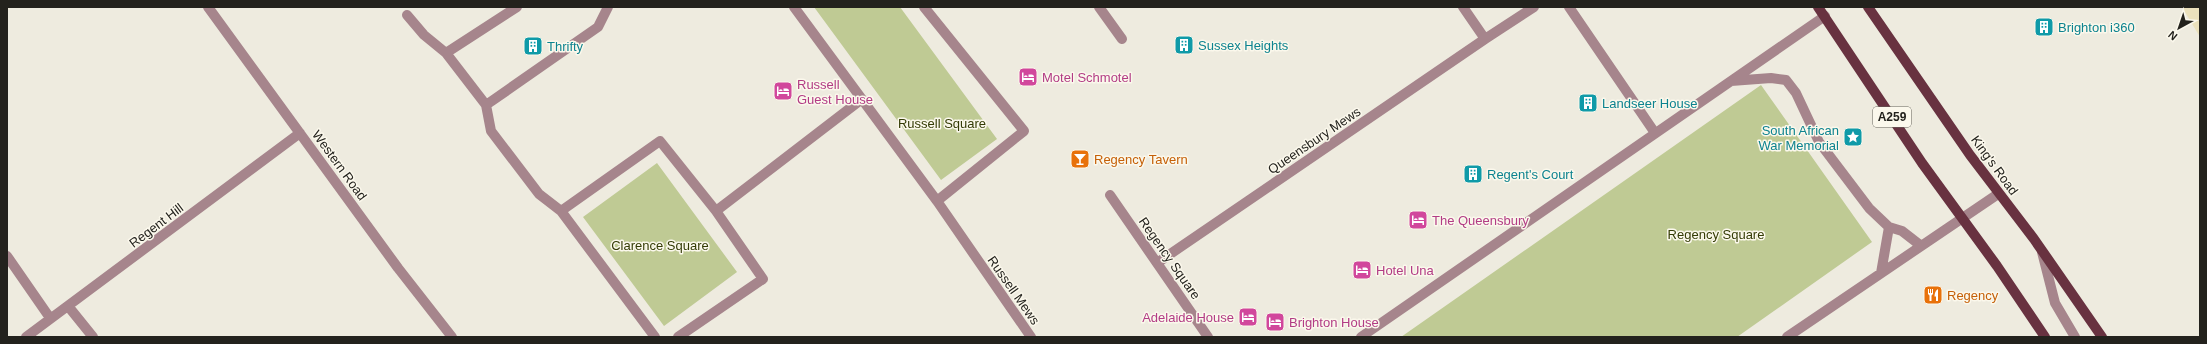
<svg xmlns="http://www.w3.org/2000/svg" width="2207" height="344" viewBox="0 0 2207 344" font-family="Helvetica,sans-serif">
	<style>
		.green { fill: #bfca94 }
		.sand { fill: #ebe1bc }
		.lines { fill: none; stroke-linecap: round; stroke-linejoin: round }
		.minor { stroke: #a6858c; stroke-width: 10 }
		.major { stroke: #683240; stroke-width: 10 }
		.labels { text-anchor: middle; stroke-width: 3; stroke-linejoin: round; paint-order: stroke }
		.shield { fill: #fbf8ec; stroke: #64625b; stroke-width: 1 }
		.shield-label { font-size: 12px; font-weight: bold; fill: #23221d }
		.culture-label { font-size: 13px; fill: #0d838f; stroke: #fbf8ec; text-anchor: start }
		.hotel-label { font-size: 13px; fill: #b23c85; stroke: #fbf8ec; text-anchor: start }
		.park-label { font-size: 13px; fill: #343c06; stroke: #fbf8ec }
		.street-label { font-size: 13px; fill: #23221d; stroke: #fbf8ec }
		.food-label { font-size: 13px; fill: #c56008; stroke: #fbf8ec; text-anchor: start }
	</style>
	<rect width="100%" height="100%" fill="#eeebdf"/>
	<path class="green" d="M814,7h86l97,132 -56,41z
		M1761,85l111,157 -135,95h-336z
		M657,163l80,109 -73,54 -81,-109z"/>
	<path class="sand" d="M2182,7h18v30z"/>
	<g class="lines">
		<path class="minor" d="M208,7l190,261 54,69
			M794,7l143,194 94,136
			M924,7l100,124 -87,70
			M1099,7l23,32
			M1463,7l22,32 49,-32
			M1569,7l86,126
			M407,15l17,20 22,18 40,52 5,26 48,63 22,17 94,126
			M446,53l71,-46
			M1731,81l40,-3 15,2 10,13 23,49 50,66 20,19 13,4 18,14
			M486,105l112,-78 10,-20
			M1110,195l98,142
			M561,211l99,-70 56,70 47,68 -85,58
			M716,211l146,-112
			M2042,252l13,51 20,34
			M7,256l43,62
			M1157,263l328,-224
			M1881,273l8,-46
			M68,306l25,31
			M26,337l274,-204
			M1361,337l464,-321
			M1787,337l211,-143"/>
		<path class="major" d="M1818,7l104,156 75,103 48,71
			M1868,7l102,148 64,84 68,98"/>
	</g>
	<defs>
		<g id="building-square" transform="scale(1)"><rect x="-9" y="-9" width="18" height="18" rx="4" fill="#0f9aa8" stroke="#fbf8ec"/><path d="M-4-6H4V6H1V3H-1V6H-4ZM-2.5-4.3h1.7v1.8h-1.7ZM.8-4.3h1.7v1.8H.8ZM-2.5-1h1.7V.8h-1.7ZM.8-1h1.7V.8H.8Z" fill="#fff"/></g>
		<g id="hotel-square" transform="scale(1)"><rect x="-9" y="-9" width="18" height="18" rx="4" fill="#d1479c" stroke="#fbf8ec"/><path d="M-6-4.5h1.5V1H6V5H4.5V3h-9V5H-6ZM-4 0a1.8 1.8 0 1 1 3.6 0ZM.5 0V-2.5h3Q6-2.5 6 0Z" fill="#fff"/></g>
		<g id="sight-square" transform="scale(1)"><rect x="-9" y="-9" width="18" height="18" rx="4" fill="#0f9aa8" stroke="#fbf8ec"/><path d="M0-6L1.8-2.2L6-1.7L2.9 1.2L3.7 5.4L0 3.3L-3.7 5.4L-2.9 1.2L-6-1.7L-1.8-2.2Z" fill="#fff"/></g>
		<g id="bar-square" transform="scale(1)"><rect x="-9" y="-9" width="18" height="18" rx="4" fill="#e8710a" stroke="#fbf8ec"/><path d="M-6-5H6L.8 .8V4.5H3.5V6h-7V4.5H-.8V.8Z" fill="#fff"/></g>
		<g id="restaurant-square" transform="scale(1)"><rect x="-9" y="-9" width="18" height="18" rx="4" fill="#e8710a" stroke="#fbf8ec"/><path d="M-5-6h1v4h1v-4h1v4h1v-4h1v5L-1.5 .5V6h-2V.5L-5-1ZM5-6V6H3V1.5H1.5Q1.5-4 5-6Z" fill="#fff"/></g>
	</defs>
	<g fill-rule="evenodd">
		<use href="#building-square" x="2044" y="27"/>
		<use href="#building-square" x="1184" y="45"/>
		<use href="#building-square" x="533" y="46"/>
		<use href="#hotel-square" x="1028" y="77"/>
		<use href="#hotel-square" x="783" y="91"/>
		<use href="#building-square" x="1588" y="103"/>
		<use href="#sight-square" x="1853" y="137"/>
		<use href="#bar-square" x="1080" y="159"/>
		<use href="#building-square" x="1473" y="174"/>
		<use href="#hotel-square" x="1418" y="220"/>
		<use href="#hotel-square" x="1362" y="270"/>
		<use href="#restaurant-square" x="1933" y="295"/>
		<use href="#hotel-square" x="1248" y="317"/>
		<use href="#hotel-square" x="1275" y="322"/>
	</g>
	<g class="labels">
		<rect class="shield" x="1873" y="107" width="38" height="20" rx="3"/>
		<g class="shield-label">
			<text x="1892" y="121">A259</text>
		</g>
		<g class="culture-label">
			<text x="2058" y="32">Brighton i360</text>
			<text x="1198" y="50">Sussex Heights</text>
			<text x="547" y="51">Thrifty</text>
			<text x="1602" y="108">Landseer House</text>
			<text x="1839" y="135" text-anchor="end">South African<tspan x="1839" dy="15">War Memorial</tspan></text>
			<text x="1487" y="179">Regent's Court</text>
		</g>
		<g class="hotel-label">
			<text x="1042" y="82">Motel Schmotel</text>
			<text x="797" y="89">Russell<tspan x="797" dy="15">Guest House</tspan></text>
			<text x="1432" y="225">The Queensbury</text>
			<text x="1376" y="275">Hotel Una</text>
			<text x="1234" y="322" text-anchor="end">Adelaide House</text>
			<text x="1289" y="327">Brighton House</text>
		</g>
		<g class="park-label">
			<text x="942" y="128">Russell Square</text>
			<text x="1716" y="239">Regency Square</text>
			<text x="660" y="250">Clarence Square</text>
		</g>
		<g class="street-label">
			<text transform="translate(1314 140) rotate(-34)" y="5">Queensbury Mews</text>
			<text transform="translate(340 165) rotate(54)" y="5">Western Road</text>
			<text transform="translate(1995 165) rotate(54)" y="5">King's Road</text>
			<text transform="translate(156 225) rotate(-37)" y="5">Regent Hill</text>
			<text transform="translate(1170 258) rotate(55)" y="5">Regency Square</text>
			<text transform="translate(1014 290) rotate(55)" y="5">Russell Mews</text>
		</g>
		<g class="food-label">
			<text x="1094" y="164">Regency Tavern</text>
			<text x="1947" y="300">Regency</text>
		</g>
	</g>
	<rect width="2207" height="344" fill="none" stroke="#23221d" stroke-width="16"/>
	<g transform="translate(2179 28) rotate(220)" stroke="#fbf8ec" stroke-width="3" paint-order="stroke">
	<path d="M0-3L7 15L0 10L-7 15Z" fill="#23221d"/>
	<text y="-6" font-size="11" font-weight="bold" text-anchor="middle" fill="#23221d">N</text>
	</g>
</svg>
